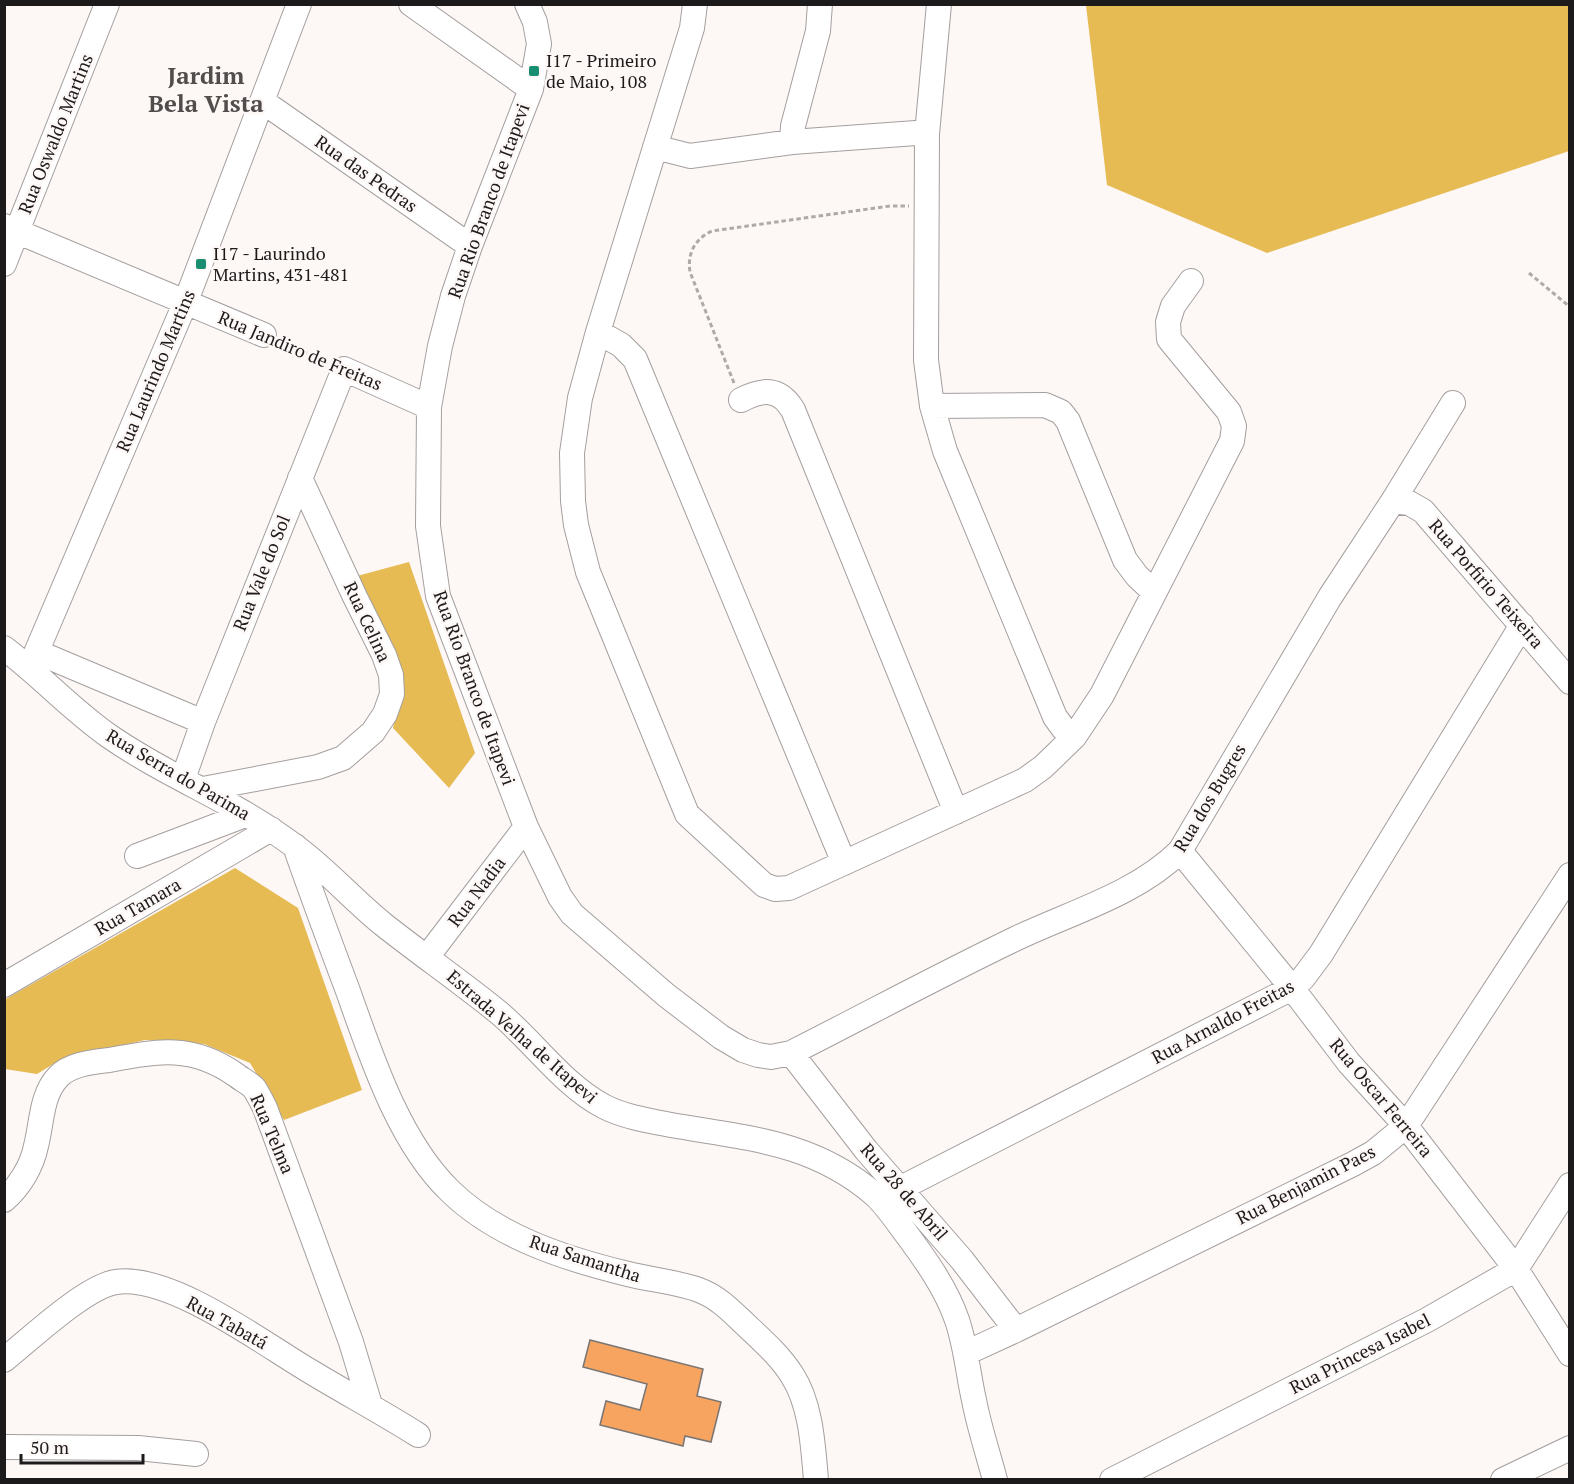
<svg xmlns="http://www.w3.org/2000/svg" width="1574" height="1484" viewBox="0 0 1574 1484" font-family="'PT Serif',serif">
	<style>
		.forest { fill: #e6bb54 }
		.building { fill: #f8a461; stroke: #797572; stroke-width: 1.5 }
		.lines { fill: none; stroke-linecap: round; stroke-linejoin: round }
		.minor-casing { stroke: #a49f9e; stroke-width: 26 }
		.path { stroke: #afaaa9; stroke-width: 3; stroke-dasharray: 4.5 3; stroke-linecap: butt }
		.minor { stroke: #fff; stroke-width: 24 }
		.poi-dot { fill: #178e72; stroke: #fdf7f6; stroke-width: 2 }
		.labels { text-anchor: middle; stroke-width: 5; stroke-linejoin: round; paint-order: stroke }
		.poi-label { font-size: 18px; fill: #1c1a1a; stroke: #fdf7f6; text-anchor: start }
		.street-label { font-size: 18px; fill: #1c1a1a; stroke: #fdf7f6 }
		.district-label { font-size: 24px; font-weight: bold; fill: #514d4c; stroke: #fdf7f6 }
	</style>
	<rect width="100%" height="100%" fill="#fdf7f6"/>
	<path class="forest" d="M1086,5h483v146l-302,102 -160,-68z
		M409,562l66,191 -26,35 -56,-60 11,-47 -47,-105z
		M235,868l63,40 64,182 -78,30 -34,-57 -46,-19 -59,-4 -85,20 -23,14 -32,-5 -1,-69z"/>
	<path class="building" d="M590,1340l113,29 -6,27 24,6 -10,40 -26,-6 -2,10 -83,-21 6,-24 34,9 7,-26 -64,-17z"/>
	<g class="lines">
		<g class="minor-casing">
			<path id="minor" d="M411,4l120,85
				M527,4l8,18 4,22 -8,45 -61,157 -17,50 -13,50 -11,61 -1,119 10,70 88,231 34,70 12,17 94,81 55,42 22,13 15,5 13,2 20,-4c75,-38 149,-78 224,-114 54,-26 122,-45 165,-88l150,-254 63,-96 60,-98
				M695,4l-3,24 -94,304 -18,66 -8,55 1,48 3,24 12,47 99,242 77,71 11,4 14,-1 236,-108 18,-13 31,-30 28,-42 130,-254 2,-15 -5,-14 -60,-73 -1,-17 5,-16 18,-25
				M939,4l-12,130 -1,226 6,46 13,45 110,266 8,11 11,9
				M262,101l208,145
				M792,142l1,-16 25,-95 2,-27
				M655,147l35,9 102,-14 124,-9 11,1
				M4,226l260,109
				M4,264l103,-260
				M598,332l23,13 14,14 209,504
				M741,400c21,-11 38,-13 52,10l163,402
				M932,406l113,-1 16,7 7,9 57,139 12,16 17,16
				M1393,501l16,2 14,8 147,171
				M4,648c37,28 68,62 105,88 60,42 130,67 188,112 31,23 57,53 87,77 38,30 77,57 114,87 36,30 66,74 107,95 20,10 45,14 66,18 76,13 143,17 204,70 11,10 21,25 30,37 20,27 41,56 52,88 9,26 11,54 17,80 5,27 14,53 21,80
				M37,652l166,70
				M30,667l156,-366 113,-297
				M183,779l20,-57 141,-353 85,38
				M203,789l115,-22 25,-9 30,-26 12,-18 7,-20 -1,-19 -7,-20 -29,-58 -55,-119
				M295,846c17,49 35,97 53,145 23,65 51,151 102,200 47,46 116,68 178,83 24,6 49,8 71,16 19,7 32,21 47,35 16,15 34,31 46,50 19,29 21,70 24,105
				M1180,851l112,137 57,75 57,63 110,143 54,85
				M137,856l108,-41
				M427,957l99,-130
				M4,985l267,-156
				M791,1053l75,97 96,110 54,70
				M876,1196l25,-8 391,-200 11,-10 18,-24 201,-329
				M4,1200c16,-14 28,-34 32,-54 6,-23 5,-51 22,-69 12,-13 35,-15 51,-17 48,-9 83,-16 127,15 5,4 13,8 18,13 4,6 8,14 11,20l86,234 19,63
				M966,1353l50,-23 337,-166 20,-11 33,-27 164,-251
				M4,1360c25,-20 82,-74 112,-78 54,-8 145,60 192,88 36,22 74,42 110,65
				M4,1447l134,1 58,6
				M1112,1480l315,-160 89,-51 54,-84
				M1503,1480l67,-32"/>
		</g>
		<path class="path" d="M1529,273l41,34
			M282,343l44,18
			M734,383l-44,-111c-3,-19 5,-33 22,-41l178,-25h19"/>
		<use href="#minor" class="minor"/>
	</g>
	<g class="poi-dot">
		<rect x="528" y="65" width="12" height="12" rx="3"/>
		<rect x="195" y="258" width="12" height="12" rx="3"/>
	</g>
	<g class="labels">
		<g class="poi-label">
			<text x="546" y="67">I17 - Primeiro<tspan x="546" dy="21">de Maio, 108</tspan></text>
			<text x="213" y="260">I17 - Laurindo<tspan x="213" dy="21">Martins, 431-481</tspan></text>
		</g>
		<g class="street-label">
			<text transform="translate(56 134) rotate(-68)" y="6">Rua Oswaldo Martins</text>
			<text transform="translate(366 174) rotate(35)" y="6">Rua das Pedras</text>
			<text transform="translate(489 201) rotate(-70)" y="6">Rua Rio Branco de Itapevi</text>
			<text transform="translate(300 351) rotate(23)" y="6">Rua Jandiro de Freitas</text>
			<text transform="translate(156 371) rotate(-67)" y="6">Rua Laurindo Martins</text>
			<text transform="translate(262 573) rotate(-68)" y="6">Rua Vale do Sol</text>
			<text transform="translate(1486 584) rotate(49)" y="6">Rua Porfirio Teixeira</text>
			<text transform="translate(367 622) rotate(65)" y="6">Rua Celina</text>
			<text transform="translate(474 688) rotate(70)" y="6">Rua Rio Branco de Itapevi</text>
			<text transform="translate(178 775) rotate(30)" y="6">Rua Serra do Parima</text>
			<text transform="translate(1210 798) rotate(-59)" y="6">Rua dos Bugres</text>
			<text transform="translate(477 892) rotate(-53)" y="6">Rua Nadia</text>
			<text transform="translate(138 907) rotate(-30)" y="6">Rua Tamara</text>
			<text transform="translate(1223 1022) rotate(-28)" y="6">Rua Arnaldo Freitas</text>
			<text transform="translate(522 1037) rotate(41)" y="6">Estrada Velha de Itapevi</text>
			<text transform="translate(1381 1098) rotate(50)" y="6">Rua Oscar Ferreira</text>
			<text transform="translate(272 1134) rotate(67)" y="6">Rua Telma</text>
			<text transform="translate(1306 1185) rotate(-27)" y="6">Rua Benjamin Paes</text>
			<text transform="translate(904 1192) rotate(49)" y="6">Rua 28 de Abril</text>
			<text transform="translate(585 1259) rotate(18)" y="6">Rua Samantha</text>
			<text transform="translate(227 1323) rotate(29)" y="6">Rua Tabatá</text>
			<text transform="translate(1360 1354) rotate(-27)" y="6">Rua Princesa Isabel</text>
		</g>
		<g class="district-label">
			<text x="206" y="84">Jardim<tspan x="206" dy="28">Bela Vista</tspan></text>
		</g>
	</g>
	<rect width="1574" height="1484" fill="none" stroke="#1c1a1a" stroke-width="12"/>
	<path d="M21 1454v9h122v-9" fill="none" stroke="#1c1a1a" stroke-width="3"/>
	<text x="30" y="1454" font-size="18" fill="#1c1a1a" stroke="#fdf7f6" stroke-width="4.5" paint-order="stroke">50 m</text>
</svg>
